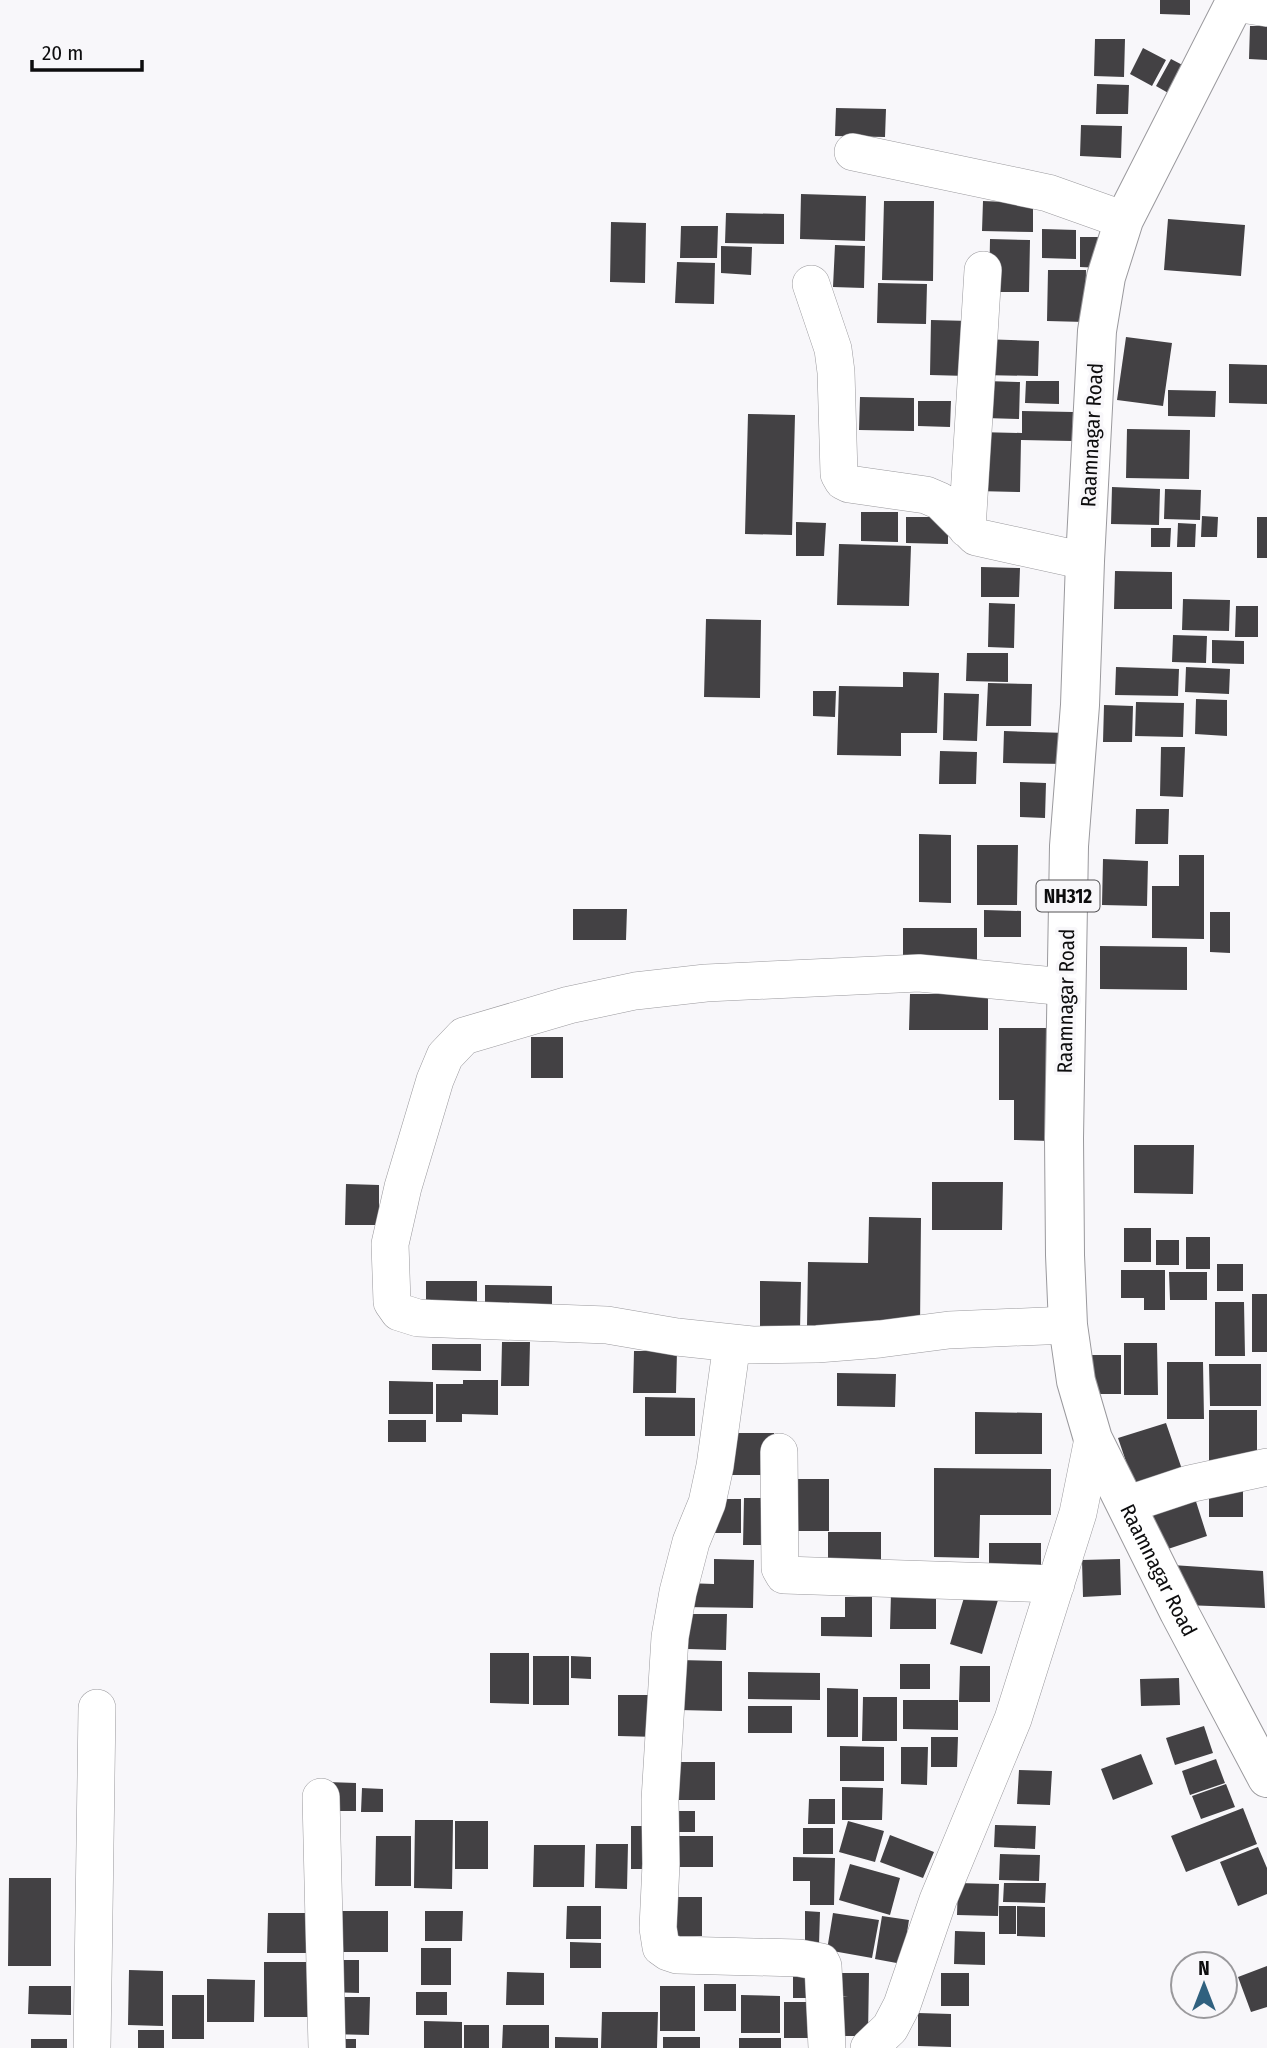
<svg xmlns="http://www.w3.org/2000/svg" width="1267" height="2048" viewBox="0 0 1267 2048" font-family="'Fira Sans Condensed',sans-serif">
	<style>
		.building { fill: #434144 }
		.lines { fill: none; stroke-linecap: round; stroke-linejoin: round }
		.street-casing { stroke: #9a999d; stroke-width: 38 }
		.highway-casing { stroke: #9a999d; stroke-width: 40 }
		.street { stroke: #fff; stroke-width: 37 }
		.highway { stroke: #fff; stroke-width: 38 }
		.labels { text-anchor: middle; stroke-width: 7; stroke-linejoin: round; paint-order: stroke }
		.shield { fill: #f8f7fa; stroke: #545355; stroke-width: 2 }
		.shield-label { font-size: 19px; font-weight: bold; fill: #0d0d0e }
		.street-label { font-size: 21px; fill: #0d0d0e; stroke: #f8f7fa }
	</style>
	<rect width="100%" height="100%" fill="#f8f7fa"/>
	<path class="building" d="M1160,0h30v15l-30,-1z
		M1250,26h17v34l-18,-1z
		M1095,39h30l-1,38 -30,-1z
		M1143,48l23,12 -14,26 -22,-12z
		M1171,59l21,11 -15,28 -21,-12z
		M1097,84l32,1 -1,29h-32z
		M836,108l50,1 -1,28 -50,-1z
		M1081,125l41,1 -1,32 -41,-2z
		M801,194l65,2 -1,45 -65,-2z
		M884,201h50l-1,80 -51,-1z
		M983,201l50,2v29l-51,-1z
		M726,213l58,1v30l-59,-1z
		M1168,219l77,6 -4,51 -77,-6z
		M611,222l35,1 -1,60 -35,-1z
		M681,226h37l-1,32h-37z
		M1042,229l34,1v29l-34,-1z
		M1080,237h23v31l-23,-1z
		M990,239l40,1 -1,52h-40z
		M835,245l30,1 -1,42 -31,-1z
		M721,246l31,1 -1,28 -30,-2z
		M677,262l38,1 -1,41 -39,-1z
		M1048,270h38l-1,52 -38,-1z
		M878,283l49,1 -1,40 -49,-1z
		M931,320l39,1 -2,55 -38,-1z
		M1126,337l46,6 -9,63 -46,-6z
		M981,339l58,2 -1,35 -57,-1z
		M1229,364l38,1v39l-38,-1z
		M986,381l34,1 -1,37 -34,-1z
		M1026,381h33v23l-34,-1z
		M1168,390l48,1 -1,26 -47,-1z
		M860,397l54,1v33l-55,-1z
		M918,401h33l-1,26 -32,-1z
		M1022,411l51,1 -1,29 -51,-1 -1,52 -44,-1 1,-59 45,1z
		M748,414l47,1 -3,120 -47,-1z
		M1127,429l63,1 -1,49 -63,-1z
		M1112,487l48,2 -1,36 -48,-1z
		M1165,489l36,1 -1,30 -36,-1z
		M861,512h37v30l-37,-1z
		M1202,516l16,1 -1,20h-16z
		M906,517h42v27l-42,-1z
		M1257,517h10v41h-10z
		M796,522l30,1 -2,33h-28z
		M1178,523l18,1 -1,23h-18z
		M1151,528h20l-1,19h-19z
		M839,544l72,2 -2,60 -72,-1z
		M981,567l39,1 -1,29h-38z
		M1115,571l57,1v37h-58z
		M1183,599l47,1 -1,31 -47,-1z
		M989,603l26,1 -1,44 -26,-1z
		M1236,606h22v31h-23z
		M706,619l55,1 -1,78 -56,-1z
		M1173,635l34,1 -1,27 -34,-1z
		M1212,640l32,1v23l-32,-1z
		M967,653h41v29l-42,-1z
		M1116,667l63,2 -1,27 -63,-1z
		M1186,667l44,2 -1,25 -44,-2z
		M903,672l36,1 -2,60h-36v23l-64,-1 2,-69 64,1z
		M988,683l44,1 -1,42h-45z
		M813,691h23l-1,26 -22,-1z
		M944,693l35,1 -2,47 -34,-1z
		M1196,699l31,1v36l-32,-2z
		M1136,702l48,1 -1,34 -48,-1z
		M1104,705l29,1 -1,36h-29z
		M1004,731l63,2v31l-64,-1z
		M1161,747h24l-2,50 -23,-1z
		M940,751l37,1 -1,32h-37z
		M1020,782l26,1 -1,35 -25,-1z
		M1136,809h33l-1,35h-33z
		M919,834l32,1v68l-32,-1z
		M977,845h41l-1,60h-40z
		M1179,855h25v84l-52,-1v-52h27z
		M1103,859l45,2 -1,45 -45,-1z
		M573,909h54l-1,31h-53z
		M984,910l37,1v26h-37z
		M1210,912h20v41l-20,-1z
		M903,928h74v38l-74,-1z
		M1100,946l87,1v43l-87,-1z
		M910,994h78v36h-79z
		M999,1028h52l-1,113 -36,-1v-40h-15z
		M531,1037h32v41h-32z
		M1134,1145h60l-1,49 -59,-1z
		M932,1182h71l-1,48h-70z
		M346,1184l33,1v40h-34z
		M869,1217l52,1 -1,110 -113,-1 1,-65 60,1z
		M1124,1228h27v34h-27z
		M1186,1237h24v32h-24z
		M1156,1240h23v25h-23z
		M1217,1264h26v27h-26z
		M1121,1270h44v40h-21v-12h-23z
		M1169,1272h38v28h-37z
		M426,1281h51v30h-51z
		M760,1281l41,1 -1,48h-40z
		M485,1285l67,1v26h-67z
		M1252,1294h15v58h-15z
		M1215,1302h29l1,54h-30z
		M502,1342h28l-1,44h-28z
		M1124,1343h33l1,52h-34z
		M432,1344h49v27l-49,-1z
		M634,1351h43l-1,42h-43z
		M1092,1355h29v39h-29z
		M1167,1362h36l1,57h-37z
		M1209,1364h52v42h-51z
		M837,1373l59,1 -1,33 -58,-1z
		M463,1380h35v35l-36,-1v8h-26v-38h27z
		M389,1381l44,1v32h-44z
		M645,1397l50,1v38h-50z
		M1209,1410h48v54l-48,1z
		M975,1412l67,1v41h-67z
		M388,1420h38v22h-38z
		M1166,1423l19,55 -48,16 -19,-56z
		M721,1433h53v42h-53z
		M934,1468l117,1v46h-71l-1,43 -45,-1z
		M793,1479h36v52h-36z
		M1209,1489h34v28h-34z
		M1193,1492l14,44 -45,15 -15,-44z
		M744,1498h34v47h-35z
		M709,1499h32v34h-32z
		M828,1532h53v41h-53z
		M989,1543h52v35h-52z
		M714,1559l40,1 -1,48 -69,-1 1,-24 29,1z
		M1120,1559l1,36 -38,2 -1,-37z
		M1172,1565l91,6 2,37 -81,-3z
		M966,1591l32,9 -16,54 -32,-10z
		M891,1593l45,1v35h-46z
		M845,1597h27v40l-51,-1v-19h24z
		M688,1614h39l-1,36 -38,-1z
		M490,1653h39v51l-39,-1z
		M533,1656h36v49h-36z
		M571,1656l20,1v22l-20,-1z
		M679,1660l43,1v50l-43,-1z
		M900,1664h30v25h-30z
		M960,1666h30v36h-31z
		M748,1672l72,1v27l-72,-1z
		M1179,1678l1,27 -39,1 -1,-27z
		M827,1688l31,1v48h-31z
		M618,1695h41l-1,42 -40,-1z
		M863,1697h34v44h-35z
		M903,1700h55v30l-55,-1z
		M748,1706h44v27h-44z
		M1204,1726l9,27 -38,12 -9,-27z
		M931,1737h27l-1,30h-26z
		M840,1746l44,1v34h-44z
		M901,1747h27l-1,38 -26,-1z
		M1141,1754l12,30 -40,16 -12,-31z
		M1216,1759l9,24 -35,12 -8,-24z
		M675,1762h40v38h-41z
		M1019,1770l33,1 -2,34 -33,-1z
		M327,1782l29,1v28h-29z
		M1226,1784l9,23 -34,12 -9,-23z
		M842,1787l41,1 -1,32h-40z
		M362,1788l21,1v23h-22z
		M809,1799h26v25h-27z
		M1243,1808l14,36 -71,28 -15,-36z
		M666,1811h29v21h-30z
		M415,1820h38l-1,69 -38,-1z
		M455,1821h33v48h-33z
		M848,1821l36,10 -9,31 -36,-10z
		M995,1825l41,1 -1,23 -41,-2z
		M631,1826h26l-1,43h-25z
		M803,1828h30v26h-30z
		M890,1835l44,17 -11,26 -43,-16z
		M376,1836h35v50h-36z
		M669,1836h44v31h-44z
		M596,1844h32l-1,45 -32,-1z
		M534,1845h51l-1,42h-51z
		M1258,1847l9,21v26l-29,12 -18,-44z
		M1000,1854l40,1 -1,26 -40,-1z
		M793,1857l42,1 -1,47h-24v-24h-17z
		M850,1864l50,14 -10,37 -51,-15z
		M9,1878h42v88h-43z
		M958,1883l41,1 -1,32 -41,-1z
		M1004,1883h42l-1,20 -42,-1z
		M663,1897h39v39h-39z
		M567,1906h34v33h-35z
		M999,1906h17v28h-17z
		M1017,1906l28,1v30l-28,-1z
		M331,1911h57v41h-57z
		M425,1911h38l-1,30h-37z
		M805,1911l15,1 -1,33h-14z
		M268,1913h48v40h-49z
		M833,1913l46,7 -7,38 -45,-8z
		M882,1916l27,4 -7,44 -27,-5z
		M955,1931l30,1v33l-31,-1z
		M570,1942l31,1v25h-31z
		M421,1948h30v37h-30z
		M329,1960h30v33l-30,-1z
		M264,1962h56v55h-56z
		M1267,1966v41l-16,5 -13,-35z
		M129,1970l34,1v55l-35,-1z
		M507,1972l37,1v32h-38z
		M793,1973h28v25h-28z
		M827,1973h42l-1,63h-32v-39l12,-1h-21z
		M941,1973h28v33h-28z
		M207,1979l48,1 -1,42h-47z
		M704,1984h32v27h-32z
		M29,1986h42v29l-43,-1z
		M660,1986h35v45h-35z
		M416,1992h31v23h-31z
		M172,1995h32v44h-32z
		M741,1995l39,1v37h-39z
		M330,1997h40l-1,38 -40,-1z
		M784,2002h35v36h-35z
		M602,2012h56l-1,36h-56z
		M918,2013l33,1v33l-33,-1z
		M424,2021l38,1v26h-38z
		M464,2025h25v23h-25z
		M503,2025h46v23h-47z
		M138,2030h26v18h-26z
		M555,2037l43,1v10h-43z
		M663,2037h37v11h-37z
		M739,2038h42v10h-42z
		M31,2039h36v9h-36z
		M331,2039h25v9h-26z"/>
	<g class="lines">
		<g class="street-casing">
			<path id="street" d="M1235,3l32,5
				M853,152l195,41 76,27
				M811,284l22,65 3,23 3,102 4,7 6,3 77,11 14,6 36,36 109,24
				M967,529l16,-259
				M1066,987l-147,-14 -213,10 -71,8 -66,14 -105,31 -19,20 -10,24 -32,107 -13,57 2,58 7,10 19,6 189,7 70,12 75,8 65,-1 63,-5 69,-9 119,-5
				M732,1343l-17,123 -8,37 -16,39 -13,50 -8,45 -10,163 1,64 -3,64 3,19 7,5 9,3 122,3 22,4 2,4 4,82
				M779,1452l1,116 4,7 272,9
				M1126,1505l63,-21 78,-17
				M321,1797l6,251
				M92,2048l5,-340
				M869,2048l21,-20 12,-23 36,-105 75,-181 65,-206 15,-74"/>
		</g>
		<g class="highway-casing">
			<g id="highway">
				<path id="s1" d="M1236,0l-112,220 -18,57 -9,54 -12,230 -5,144 -11,141 -5,292 1,117 3,70 8,56 17,58 86,173 88,166"/>
			</g>
		</g>
		<use href="#street" class="street"/>
		<use href="#highway" class="highway"/>
	</g>
	<g class="labels">
		<rect class="shield" x="1036.5" y="880.5" width="63" height="31" rx="5"/>
		<g class="shield-label">
			<text x="1068" y="903">NH312</text>
		</g>
		<g class="street-label">
			<text transform="translate(1092 435) rotate(-87)" y="7">Raamnagar Road</text>
			<text transform="translate(1066 1001) rotate(-89)" y="7">Raamnagar Road</text>
			<text dy="7" stroke="none"><textPath href="#s1" startOffset="1620">Raamnagar Road</textPath></text>
		</g>
	</g>
	<g transform="translate(1204 1985)"><circle r="33" fill="#f8f7fa" stroke="#9a999c" stroke-width="2"/>
	<path d="M0-5L12 26L0 18L-12 26Z" fill="#30617f"/>
	<text y="-10" font-size="19" font-weight="bold" text-anchor="middle" fill="#0d0d0e">N</text>
	</g>
	<path d="M32 60v10h110v-10" fill="none" stroke="#0d0d0e" stroke-width="3.5"/>
	<text x="42" y="60" font-size="21" fill="#0d0d0e" stroke="#f8f7fa" stroke-width="5" paint-order="stroke">20 m</text>
</svg>
